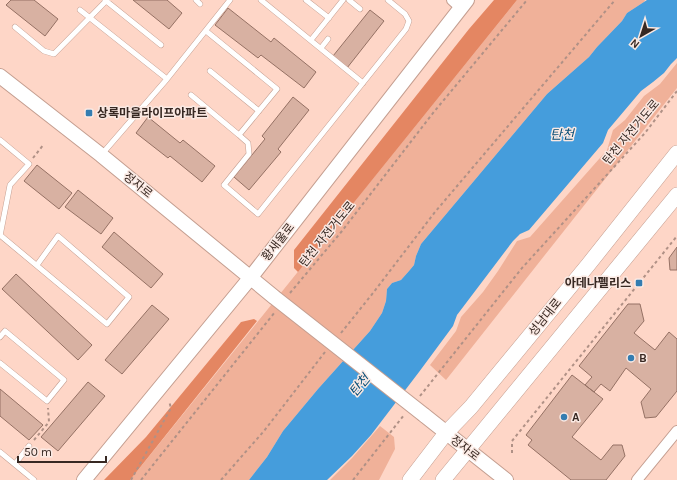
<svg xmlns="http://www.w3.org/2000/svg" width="677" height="480" viewBox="0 0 677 480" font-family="Karla,'Noto Sans KR',sans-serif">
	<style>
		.green { fill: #f0b199 }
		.forest { fill: #e48662 }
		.water { fill: #459ddc }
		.building { fill: #d8b1a2; stroke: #957164 }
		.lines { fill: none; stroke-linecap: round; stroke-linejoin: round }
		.lane-casing { stroke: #c49e90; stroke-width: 6 }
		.street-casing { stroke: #c49e90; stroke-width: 12 }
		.secondary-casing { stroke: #c49e90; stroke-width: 16 }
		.primary-casing { stroke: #c49e90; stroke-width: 16 }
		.path { stroke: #b09186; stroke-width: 2; stroke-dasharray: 3 3; stroke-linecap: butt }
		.lane { stroke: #fff; stroke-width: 5 }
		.street { stroke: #fff; stroke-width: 10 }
		.secondary { stroke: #fff; stroke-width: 14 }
		.primary { stroke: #fff; stroke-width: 15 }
		.secondary-bridge-casing { stroke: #c49e90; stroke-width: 16; stroke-linecap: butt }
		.secondary-bridge { stroke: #fff; stroke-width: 14 }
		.poi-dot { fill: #347db1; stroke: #fae9e3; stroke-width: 1.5 }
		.labels { text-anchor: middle; stroke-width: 3; stroke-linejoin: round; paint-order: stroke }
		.poi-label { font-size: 12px; font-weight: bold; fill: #372822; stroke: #fae9e3; text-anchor: start }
		.street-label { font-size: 12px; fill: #372822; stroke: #fae9e3 }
		.water-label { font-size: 13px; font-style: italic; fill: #084d77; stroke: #fae9e3 }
	</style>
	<rect width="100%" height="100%" fill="#fed6c7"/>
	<path class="green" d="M517,0h128l-1,2 -17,11 -5,8 -25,26 -8,10 -42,37 -126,150 -5,12 -2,9 -5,6 -8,9 -9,3 -5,6 -1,12 -4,12 -12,18 -52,58 -35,42 -16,26 -18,23h-119z
		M677,63v25l-231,292 -16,-15 26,-34 5,-14 22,-25 15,-21 19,-30 13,-4 77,-87 6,-20 12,-10 19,-24 16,-12z
		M380,426l14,11 1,12 -16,31h-49l22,-22z"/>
	<path class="forest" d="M494,0h23l-219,272 -4,-4v-18l175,-221z
		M254,319l3,2 -127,159h-26l42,-43 95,-115z"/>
	<path class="water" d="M647,0h30v58l-6,6 -7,9 -11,9 -12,9 -33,39 -5,13 -74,87 -9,4 -7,7 -56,74 -4,11 -34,46 -48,63 -19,21 -25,24h-78l18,-23 16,-26 35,-42 52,-58 12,-18 4,-12 1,-12 5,-6 9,-3 8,-9 5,-6 2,-9 5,-12 126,-150 42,-37 8,-10 25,-26 5,-8z"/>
	<path class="building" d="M11,0h23l24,19 -13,17 -39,-31z
		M133,0h34l15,13 -13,16z
		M228,8l43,34 3,-4 42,34 -12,16 -43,-33 -3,3 -43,-33z
		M370,10l14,11 -37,47 -14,-12z
		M293,97l16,13 -31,39 3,3 -32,38 -15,-13 31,-38 -3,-3z
		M148,117l32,26 3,-3 32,26 -13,16 -32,-26 -2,2 -32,-25z
		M37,165l35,28 -13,16 -35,-28z
		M78,190l35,28 -12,16 -36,-27z
		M114,232l49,42 -12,14 -49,-41z
		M677,247v23h-7l-1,-12z
		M16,274l76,71 -14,15 -76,-71z
		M628,304h12l4,17 -10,12 21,17 14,-18 8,7v52l-21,26 -11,1 -4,-16 10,-13 -25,-21 -16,23 -9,-7 -7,8 -9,-7 7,-8 -13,-11z
		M152,305l17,14 -47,55 -17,-14z
		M572,375l31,24 -31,38 29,23 12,-15h9l3,11 -19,24h-35l-43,-35 4,-5 -6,-5z
		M88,382l17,14 -47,55 -17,-14z
		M0,389l43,36 -14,15 -29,-24z"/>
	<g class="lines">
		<g class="lane-casing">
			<path id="lane" d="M105,0l56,45
				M196,0l4,4
				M261,0l102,83
				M306,0l23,18
				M349,0l11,9
				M80,10l87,69
				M15,27l29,24 10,3 53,-54
				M206,31l71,58 -38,46 9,8 1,11 -25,31 34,29 148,-185 3,-8 -4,-7 -17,-14
				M311,40l32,-40
				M321,48l7,-9
				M210,71l49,40
				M191,95l48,40
				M0,140l29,24 -19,21 -10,51
				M102,154l65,-75 63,-79
				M0,235l107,89 22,-27 -71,-61 -21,29
				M0,337l5,-6 59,49 -17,21 -47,-38
				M0,452l34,28
				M15,464l14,-18"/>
		</g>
		<g class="street-casing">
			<path id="street" d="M452,0l9,8
				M637,480l40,-49"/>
		</g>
		<g class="secondary-casing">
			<path id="secondary" d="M0,76l101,79 173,142
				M424,415l82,65
				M84,480l167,-203 216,-277"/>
		</g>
		<g class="primary-casing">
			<path id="primary" d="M410,480l36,-47 25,-26 117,-142 89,-112
				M443,480l234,-285"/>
		</g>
		<path class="path" d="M33,158l11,-14
			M290,293l52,-62 91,-118 94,-113
			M341,333l32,-40 62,-81 180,-212
			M420,396l102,-128 123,-135 32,-42
			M34,440l15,-18 -1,-14
			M512,453v-12l165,-205
			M131,480l40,-72 -2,-7
			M141,480l134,-168
			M221,480l43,-49 61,-79
			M353,480l51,-65"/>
		<use href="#lane" class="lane"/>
		<use href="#street" class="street"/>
		<use href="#secondary" class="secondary"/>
		<use href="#primary" class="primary"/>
		<g class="secondary-bridge-casing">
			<path id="secondary-bridge" d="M274,297l150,118"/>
		</g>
		<use href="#secondary-bridge" class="secondary-bridge"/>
	</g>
	<g class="poi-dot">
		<rect x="85" y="109" width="8" height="8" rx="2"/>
		<rect x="635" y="279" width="8" height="8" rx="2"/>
		<circle cx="631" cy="358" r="4"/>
		<circle cx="564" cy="417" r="4"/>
	</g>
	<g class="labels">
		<g class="poi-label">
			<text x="97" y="117">상록마을라이프아파트</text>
			<text x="631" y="287" text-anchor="end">아데나펠리스</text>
			<text x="639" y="362">B</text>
			<text x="572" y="421">A</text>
		</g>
		<g class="street-label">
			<text transform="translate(631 132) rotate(-50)" y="4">탄천 자전거도로</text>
			<text transform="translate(138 185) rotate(39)" y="4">정자로</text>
			<text transform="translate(327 234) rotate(-51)" y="4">탄천 자전거도로</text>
			<text transform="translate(278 242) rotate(-52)" y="4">황새울로</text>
			<text transform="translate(545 317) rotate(-51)" y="4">성남대로</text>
			<text transform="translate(465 448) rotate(38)" y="4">정자로</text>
		</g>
		<g class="water-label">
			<text x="562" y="139">탄천</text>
			<text transform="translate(359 385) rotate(-50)" y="5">탄천</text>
		</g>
	</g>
	<g transform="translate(641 36) rotate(219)" stroke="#fae9e3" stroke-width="3" paint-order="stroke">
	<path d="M0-3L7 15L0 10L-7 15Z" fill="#372822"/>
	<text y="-6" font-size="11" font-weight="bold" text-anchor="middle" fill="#372822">N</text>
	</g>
	<path d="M18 456v6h88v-6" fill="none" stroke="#372822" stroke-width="2"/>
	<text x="24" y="456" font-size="12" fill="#372822" stroke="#fae9e3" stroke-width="3" paint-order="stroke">50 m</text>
</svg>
